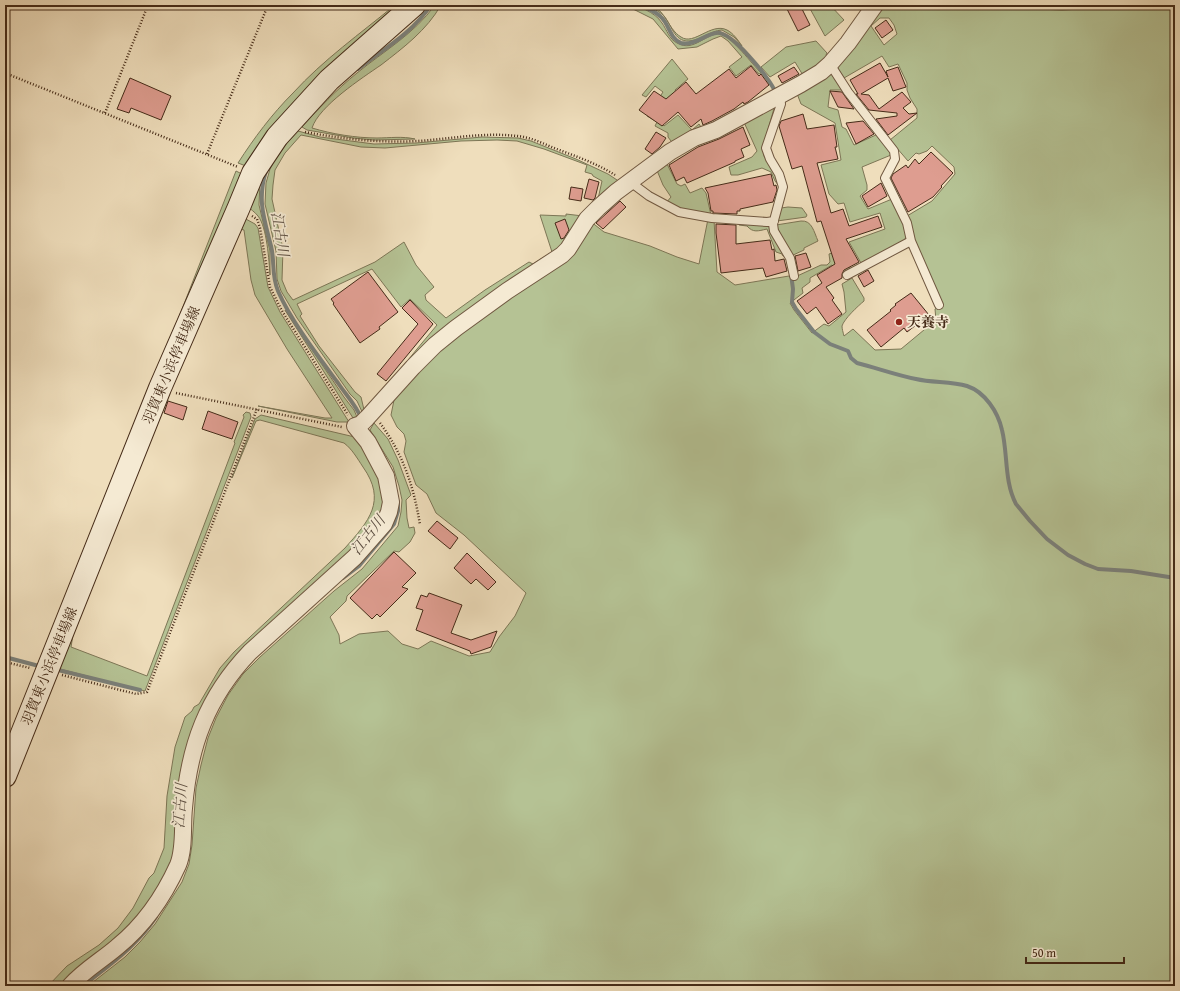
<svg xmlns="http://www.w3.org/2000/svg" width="1180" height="991" viewBox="0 0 1180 991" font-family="'Gentium Book Plus','Noto Serif JP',serif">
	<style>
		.green { fill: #b5c294; stroke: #7d7656; fill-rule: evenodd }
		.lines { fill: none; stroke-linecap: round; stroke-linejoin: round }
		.stream { stroke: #7b807a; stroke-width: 4 }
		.building { fill: #de9d90; stroke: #452b18 }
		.service-casing { stroke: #705841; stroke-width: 10 }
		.minor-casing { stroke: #705841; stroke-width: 18 }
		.secondary-casing { stroke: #452b18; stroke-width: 24 }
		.path { stroke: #452b18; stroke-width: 2.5; stroke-dasharray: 1 2; stroke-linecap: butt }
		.service { stroke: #f5ead3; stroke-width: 8 }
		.minor { stroke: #f5ead3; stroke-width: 16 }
		.secondary { stroke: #f5ead3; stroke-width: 22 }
		.poi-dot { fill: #8f2418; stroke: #f5ead3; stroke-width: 1.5 }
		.labels { text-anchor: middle; stroke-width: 3.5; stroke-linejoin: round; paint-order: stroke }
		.poi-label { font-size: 14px; font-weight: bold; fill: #452b18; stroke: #f5ead3; text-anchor: start }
		.street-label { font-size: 14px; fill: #452b18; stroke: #f5ead3 }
		.water-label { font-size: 15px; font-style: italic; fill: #5c4e41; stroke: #f5ead3 }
	</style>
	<rect width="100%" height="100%" fill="#efdebc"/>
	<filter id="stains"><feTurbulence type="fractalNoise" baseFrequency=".005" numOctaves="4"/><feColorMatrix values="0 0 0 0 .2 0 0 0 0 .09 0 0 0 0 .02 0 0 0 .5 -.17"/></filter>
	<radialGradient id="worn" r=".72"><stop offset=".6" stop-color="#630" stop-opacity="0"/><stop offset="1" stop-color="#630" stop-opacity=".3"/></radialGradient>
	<path class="green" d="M395,5h15l-164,161 -8,-3c16,-25 34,-49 55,-70 30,-33 68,-60 102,-88z
		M435,5h6c-14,25 -38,43 -60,60 -19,13 -62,41 -69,63 20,6 44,10 65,10 13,0 25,-2 38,1l-41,1 -21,-2 -46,-8 -5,-3c17,-19 34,-37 55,-54 27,-22 57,-39 78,-68z
		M625,5c13,0 30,7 37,18 5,7 7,16 15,20 17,10 29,-11 44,-9 10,2 32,31 40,39l-2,1 -8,-9 -15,11 -7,-9 13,-10 -14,-16 -7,-5 -8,3 -16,8 -19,2 -25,-30z
		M646,5c19,0 21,24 35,32 13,9 30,-15 46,-7 6,3 11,10 15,16l-8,-9 -12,-7c-13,1 -21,10 -33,11 -16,1 -17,-18 -27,-27 -5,-4 -11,-6 -16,-9z
		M808,5h22l14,15 -19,16z
		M881,5h135l23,4 23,1 20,-1 21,-4h72v981h-1087l37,-29 15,-15 15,-18 27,-42 7,-18 3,-19 4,-57 5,-23 7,-27 8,-20 12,-23 15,-21 17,-17 74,-66 28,-22 36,-43 3,-14 1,-12 -3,-14 -6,-19 -23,-37 4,-7 14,16 10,21 13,35 -5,5 1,18 2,10 5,-1 1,6 -5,9 -11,10 -5,-1 -47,45 -1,5 -16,16 9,18 1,9 19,-10 29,-3 14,13 16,5 13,-8 38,15 21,-4 9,-15 16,-21 11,-23 -62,-58 -28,-22 -9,-19 -11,-9 -12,-33 2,-11 -2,-7 -7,-7 -6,-12 3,-15 45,-50 70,-56 81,-73 14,11 46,14 27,11 22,7 9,-45 6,1 3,52 18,13 54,-9 6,1 26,-12h6l3,-3 -1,-8 12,-4 9,18c-4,3 -6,7 -10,9l-8,-12 -22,13v4l-8,6 1,5 -13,10 4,7 18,23 12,-9 5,2 17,-14 -2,-20 -2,-8 10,-6 12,20v3c-6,5 -20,18 -22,25 0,3 1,6 2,10l9,-7 22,21 26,-1 35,-29 -1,-11 8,-4 -29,-63 -7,-26 25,-15 23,-27 -1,-7 -22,-21 -5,5 -8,3 -3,-1 -8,8 -18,-21 27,-22v-9l-7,-11 -3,-8v-7l-9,-19 -9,3 -7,-11 -38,22 -9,-14zM880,18h9l5,7 3,9 -13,11 -13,-19z
		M816,41l11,12 -1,2 3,4 -25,18 -9,-15 -25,15 -9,-10 25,-20z
		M672,59l16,20 -13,11 3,5 -22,20 8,11 14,-11 14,15 7,-6 4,6 -29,15 -6,-8v-4l-13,-7 2,-4 -10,-6 16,-24 -8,-6 -9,11 -4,-2z
		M830,73l4,3 9,14h-13l-2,17 10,3 4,17 4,2 8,16 24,-11 13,16v5l-29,12 5,18v5l-7,6 8,13 24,-10 12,25 3,12 -4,6 -42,21 -12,-21 36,-13 -5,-16 -30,9 -6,-19 -6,1 -9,-10 -8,-29 20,-5 -6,-37 -34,-19 -5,-13z
		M775,105l-12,42 1,9 11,17 4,13 -4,-5 -4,-9 -9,-4 -24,7h-7l-2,-8 23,-10 5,-6 -14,-31z
		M298,131l22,6 54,7 42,-1 66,-6 36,1 13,3 45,18 32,15 12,8 -22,17 4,-18 -9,-5 -1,-2 -7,-2 2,-7 -43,-16 -27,-8 -20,-1 -36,1 -76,7 -24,-1 -60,-12 -16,18 -10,17 -2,15 -1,14 11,50 -1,31 5,12 6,8 82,-38 29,-20 12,23 18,22 -9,8 1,5 20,18 39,-28 44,-28 4,2 19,-12 -12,-37 26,1v-2l17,2 -18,31 -174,134 26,-32 20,-24 -27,-26 -9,8 -29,-38 -75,35 5,10 -2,2 19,30 36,46 6,5 4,17 -1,2 -7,-15 -7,-7 -53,-76 -16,-27 -4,-12 -1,-28 -11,-47 1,-21 4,-14 8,-16z
		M665,160l12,24 4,2 4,-2 5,9 12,-5 4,5 5,22 -22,-3 -23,-9 5,-6 -8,-12 -7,-17z
		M236,171l6,3 -92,217z
		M260,182l-1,23 11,46v24c-1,-14 -3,-48 -12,-59 -3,-4 -8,-7 -12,-11z
		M788,207l14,1 5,7 -1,2 -29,4 4,-13z
		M244,218l11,6 3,4 10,59 12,25 69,110h-12l-79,-16 67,12h7l-45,-69 -32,-54 -4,-15 -7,-50 -4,-1 -4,3 -64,156 -4,-3v-5l66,-151 5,-9z
		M801,221c11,-1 13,11 17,20l-14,7v2l-13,6 -15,-31z
		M739,222l31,2 15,32h-2l-1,-2 -6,-2 -9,-23c-9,2 -14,4 -20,-3l-8,-1z
		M285,310l59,87 10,13 3,7 -4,1z
		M246,412l4,1 1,4 -106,274 -89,-23 17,-33 -2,12 76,29 88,-233 -1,-1 10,-25 -1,-2z
		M261,415l98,23 19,28 9,46 -172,180 -35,152 -33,68 -81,74h-18l19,-20 32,-21 19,-17 15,-20 16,-30 5,-5 10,-25 3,-52 8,-49 10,-30 7,-6 2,-4 5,-3 21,-36 14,-16 111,-104c24,-27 42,-47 18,-81 -6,-9 -11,-18 -19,-24l-84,-23 -4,1 -24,57 23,-59z"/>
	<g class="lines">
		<path class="stream" d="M640,5c6,3 15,6 21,12 8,7 9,22 20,26 13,3 23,-8 35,-10 15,-3 52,44 59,58
			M358,69c26,-20 55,-37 73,-64
			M266,171c-9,29 -2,47 5,75 4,15 0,28 7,45 13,30 40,65 60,92 8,12 18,22 23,35
			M791,274l2,15 -1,13 4,7 18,23 16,12 18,7 3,7 6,5c20,5 39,12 59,16 17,4 35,2 51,7 18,6 31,26 35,44 6,24 2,51 14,74l14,17 17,18 21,16 17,9 13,5 33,2 44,7
			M343,578l16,-12 35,-42 4,-13v-9
			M5,657l34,9
			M58,670l82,20
			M83,986c26,-21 54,-40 73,-69"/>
	</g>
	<path class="building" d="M785,5h15l10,20 -12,6z
		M886,20l7,10 -11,8 -7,-10z
		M880,63l8,14 -2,-6 12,-4 8,20 -13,4 -5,-13 -27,16 8,1 10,14 23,-17 9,10 -8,6 6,6 8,-1 -29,22 -12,-16 21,-3v-3l-28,-3 -13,-16h2l-8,-14z
		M751,66l8,10 2,-2 8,11 -21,17 -4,2 -1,-2 -9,7 -22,12 -9,4 -2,-6 -10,8 -13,-15 -16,14 -23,-16 15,-19 12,8 20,-17 10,12 33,-25 7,9z
		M794,67l5,7 -17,9 -4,-7z
		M130,78l41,18 -10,24 -30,-12 -2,5 -12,-4z
		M830,91l12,1 12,17 -16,-2z
		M803,114l4,15 27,-4 3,22h-2l3,12 -21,4 14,50 12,-4 6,17 29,-10 4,11 -36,12 13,23 -15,8 -2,4v4l-16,9 8,11 -2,2 10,14 -14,10 -12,-17 -9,7 -10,-13 25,-18 -5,-8 18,-11 -14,-43 -4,1 -15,-56 -10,3 -13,-43 2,-5z
		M863,121l11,13 -18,10 -10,-21z
		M743,127l7,18 -9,4 3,8 -9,4v1l-48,21 -3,-6 -8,4 -7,-16 29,-18 21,-8z
		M656,132l10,6 -6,9 -8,7 -7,-5z
		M931,152l22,21 -12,13 1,1 -9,10 -25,15 -17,-34 2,-4 13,-9 2,3 7,-9 4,5z
		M771,174l3,12 2,-1 1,5 -4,12 -33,7v2h-3v3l-24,-1v-2h-2l-3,-18 -3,-5z
		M589,179l10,3 -4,16 -2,2 -9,-2z
		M881,183l6,13 -19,11 -6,-11z
		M571,187l12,2 -2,12 -12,-2z
		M620,201l6,6 -23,22 -7,-6z
		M565,219l4,11 -5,8 -3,1 -6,-16z
		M716,224l20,1v19l34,-4 2,10 2,-1 1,12 9,-2 3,12 -21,6 -3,-9 -42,5 -5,-40z
		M806,253l5,14 -13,4 -3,-15z
		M868,270l6,11 -10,6 -6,-11z
		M368,272l30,40 -19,15 1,2 -20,14 -27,-39 1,-1 -3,-4z
		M911,293l18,22 -22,17 -3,-4 -23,19 -14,-17 24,-19 -1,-1 6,-5 -1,-1z
		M410,300l23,24 -47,57 -9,-7 41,-50 -16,-16z
		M168,401l19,6 -4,13 -19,-7z
		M208,411l30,11 -6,17 -30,-10z
		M437,521l21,17 -8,11 -22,-18z
		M394,552l22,21 -14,14 6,2 -28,28 -3,-3 -5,5 -22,-21z
		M467,553l29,29 -8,8 -12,-11 -5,5 -17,-16z
		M429,593l33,12 -11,28 20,7 26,-9 -6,16 -20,7 -1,-3 -54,-21 7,-20 -7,-2 5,-13 6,2z"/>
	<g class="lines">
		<g class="service-casing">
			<path id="service" d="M830,64l18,28 46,59 1,8 -10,19 22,45 4,18 28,64
				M780,95l1,9 -15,44 4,11 9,15 4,13 -10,37 1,7 16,27 4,18
				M629,181l20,15 30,16 33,6 55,4 7,-1
				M847,275l64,-34"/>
		</g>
		<g class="minor-casing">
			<path id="minor" d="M70,986c14,-16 32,-26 47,-39 26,-21 47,-51 61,-82 7,-17 4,-39 6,-57 5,-62 23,-111 66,-156l105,-95 29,-33 5,-12 2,-10 -5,-26 -18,-34 -13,-16 6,-2 6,-6 46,-51 22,-22 21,-17 51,-37 55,-36 6,-6 19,-30 11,-11 18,-16 54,-40 24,-14 22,-8 85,-46 20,-12 9,-8 18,-21 27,-38"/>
		</g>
		<g class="secondary-casing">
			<path id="secondary" d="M5,776l155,-388 79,-181 14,-34 24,-36 52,-57 85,-75"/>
		</g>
		<path class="path" d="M1034,5l28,2 28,-2
			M5,73l233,94
			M105,113l43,-108
			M305,132c37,7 74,11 112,9 33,-2 67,-9 100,-5 13,1 25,7 37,12 21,8 42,15 61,27
			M207,154l61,-149
			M252,216l5,3 3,9 10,59 12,24 66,104
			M176,393l166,34
			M380,423c23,31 34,64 40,102
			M5,662l25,6
			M62,675l74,19 11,-2 110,-283"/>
		<use href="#service" class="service"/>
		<use href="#minor" class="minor"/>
		<use href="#secondary" class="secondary"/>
	</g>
	<circle class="poi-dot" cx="899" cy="322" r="4"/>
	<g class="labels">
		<g class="poi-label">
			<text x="907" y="327">天養寺</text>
		</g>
		<g class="street-label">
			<text transform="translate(171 365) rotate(-67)" y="5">羽賀東小浜停車場線</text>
			<text transform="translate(49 666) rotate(-68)" y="5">羽賀東小浜停車場線</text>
		</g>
		<g class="water-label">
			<text transform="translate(280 234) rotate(81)" y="5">江古川</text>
			<text transform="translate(368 535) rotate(-52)" y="5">江古川</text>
			<text transform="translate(180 806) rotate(-86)" y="5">江古川</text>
		</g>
	</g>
	<rect width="1180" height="991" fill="none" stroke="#efdebc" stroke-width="20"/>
	<rect x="6" y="6" width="1168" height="979" fill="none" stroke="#452b18" stroke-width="2"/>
	<rect x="10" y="10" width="1160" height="971" fill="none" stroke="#452b18"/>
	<path d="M1026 957v6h98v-6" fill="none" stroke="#452b18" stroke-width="2"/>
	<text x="1032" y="957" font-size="12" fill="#452b18" stroke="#f5ead3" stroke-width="3" paint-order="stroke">50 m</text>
	<rect width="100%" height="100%" filter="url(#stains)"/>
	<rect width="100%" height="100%" fill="url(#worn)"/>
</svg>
